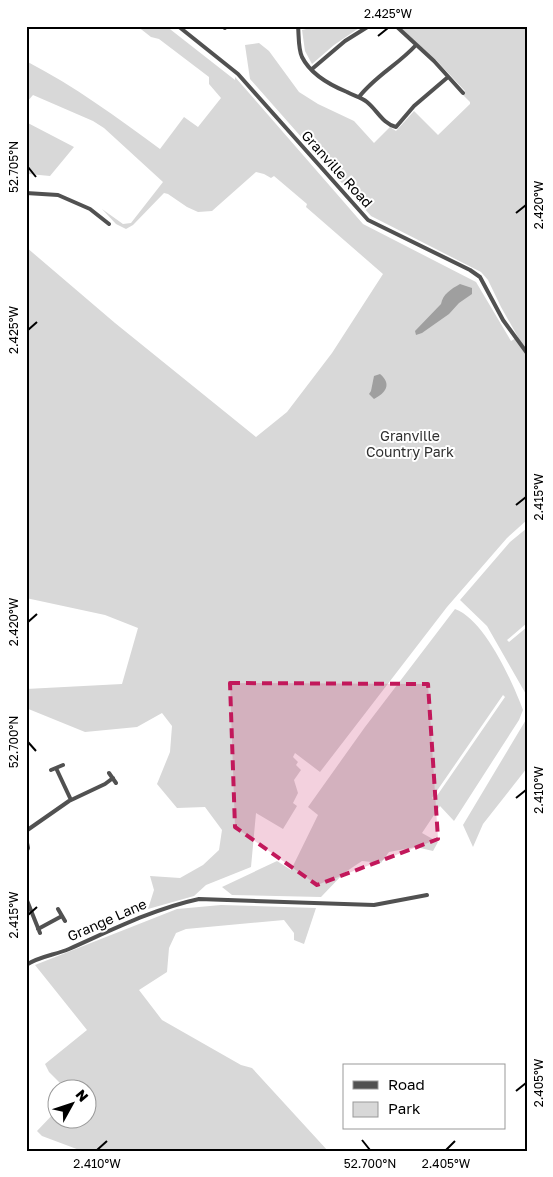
<svg xmlns="http://www.w3.org/2000/svg" width="553" height="1177" viewBox="0 0 553 1177" font-family="'Golos Text',sans-serif">
	<style>
		.green { fill: #d8d8d8; fill-rule: evenodd }
		.water { fill: #9f9f9f }
		.lines { fill: none; stroke-linecap: round; stroke-linejoin: round }
		.minor { stroke: #515151; stroke-width: 4 }
		.marked { fill: #c2185b; fill-opacity: 0.2; stroke: #c2185b; stroke-width: 4; stroke-dasharray: 10 6; stroke-linejoin: round }
		.ticks { fill: none; stroke: #000; stroke-width: 2 }
		.labels { text-anchor: middle; stroke-width: 4; stroke-linejoin: round; paint-order: stroke }
		.street-label { font-size: 14px; fill: #000; stroke: #fff }
		.park-label { font-size: 14px; fill: #2f2f2f; stroke: #fff }
		.neatline { fill: none; stroke: #000; stroke-width: 2 }
		.ticks-label { font-size: 12px; text-anchor: middle; fill: #000 }
	</style>
	<rect width="100%" height="100%" fill="#fff"/>
	<path class="green" d="M137,26h29l69,54v-3l128,147 113,58 35,59 7,-4 -17,-30 -13,-27 -7,-8 -110,-56 -121,-137 -5,-34 14,-2 10,8 30,41 19,12 36,17 20,22 16,-16 6,4 18,-20 24,24 32,-31v-2l-8,-8 3,-3 -29,-31 -38,-34h49l1,2 4,-2h75v494l-20,18 -60,69 -127,165 -25,-19 -2,4 5,5 -2,3 5,5 -7,10 4,13 -5,10 4,3 -14,23 -27,-16 -5,54 -45,18 -12,11 -46,13 6,-19 -4,-14 30,2 23,-13 16,-15 3,-20 -17,-23 -28,1 -20,-24 13,-32 2,-26 -10,-13 -25,14 -52,5 -59,-24v-19l96,-5 16,-56 -33,-13 -79,-17v-351l89,76 141,114 31,-25 45,-59 51,-79 -77,-67 1,-3 -33,-28 -3,2 -7,-4 -8,-2 -44,39 -14,1 -11,-5 -19,-13 -4,-1 -31,32 -7,4 -10,-5 -14,-15 21,15 8,-1 32,-41 -59,-54 -11,-7 -60,-26 -7,8v-42c50,26 89,55 134,88l24,-32 14,10 23,-29 -12,-14v-7l-50,-38 -8,-2z
		M318,26h44l-28,19 -22,19 -7,-13 -3,-21z
		M26,122l48,25 -24,29 -21,-2 -1,13h-2z
		M527,528v95l-20,17 2,2 18,-15v69l-40,-70 -27,-26 50,-58z
		M455,609c30,11 57,72 68,101l-4,10 -65,101 -14,-15 -18,27 16,9 -5,9 -17,-4 -27,5 -8,11 -19,-2 -18,12 -23,24 -89,-2 -10,-8 55,-26 14,9 27,-55 -10,-8 57,-80zM503,695l2,2 -71,103 -2,-2z
		M527,718v50l-44,56 -10,23 -10,-22z
		M221,905l95,3 -12,36 -10,-4v-7l-10,-13 -98,9 -10,4 -7,15 -2,24 -28,18 23,30 79,45 11,3 76,83h-246l-40,-15 -5,-5 20,-21 1,10h30v-30l-22,-1 -17,-17 -4,-8 42,-34 -52,-65 142,-56z"/>
	<path class="water" d="M460,284l12,4v6l-13,9 -10,11 -27,19 -6,2 -1,-4 26,-27c2,-10 10,-15 19,-20z
		M380,374c12,10 6,19 -6,25l-5,-5 2,-3 3,-15z"/>
	<g class="lines">
		<path class="minor" d="M178,26l60,48 130,146 102,50 10,7 23,43 24,33
			M222,26l3,2
			M298,26c1,10 0,22 4,31 8,16 28,28 45,35 7,4 14,5 20,10 10,8 16,22 29,25l18,-21 34,-29
			M396,26l38,35 29,32
			M312,69l33,-28 24,-15
			M359,97c16,-21 40,-33 57,-52
			M26,193l32,2 32,14 19,15
			M56,768l15,32
			M51,770l12,-5
			M109,773l7,10
			M26,831l43,-30 36,-17 8,-6
			M26,838l2,10 -2,4
			M26,898l14,35
			M58,909l7,12
			M38,929l24,-13
			M26,965c14,-9 29,-10 43,-16 43,-19 84,-40 130,-50l175,6 53,-10"/>
	</g>
	<path class="marked" d="M230,683l198,1 10,155 -121,46 -82,-58z"/>
	<path class="ticks" d="M378,36l10,-8M28,167l8,10M516,213l10,-8M28,330l9,-8M516,505l10,-8M28,622l9,-8M28,742l8,9M516,798l10,-8M28,915l9,-8M516,1091l10,-8M362,1140l8,10M97,1150l10,-9M446,1150l9,-9"/>
	<g class="labels">
		<g class="street-label">
			<text transform="translate(337 169) rotate(48)" y="5">Granville Road</text>
			<text transform="translate(107 920) rotate(-24)" y="5">Grange Lane</text>
		</g>
		<g class="park-label">
			<text x="410" y="441">Granville<tspan x="410" dy="16">Country Park</tspan></text>
		</g>
	</g>
	<rect width="553" height="1177" fill="none" stroke="#ffffff" stroke-width="55"/>
	<rect x="343" y="1064" width="162" height="65" fill="#ffffff" stroke="#999999"/>
	<rect x="353" y="1081" width="25" height="8" fill="#515151" stroke="#999999"/>
	<text x="388" y="1090" font-size="15" fill="#000000">Road</text>
	<rect x="353" y="1102" width="25" height="15" fill="#d8d8d8" stroke="#999999"/>
	<text x="388" y="1114" font-size="15" fill="#000000">Park</text>
	<g transform="translate(72 1104) rotate(50)"><circle r="24" fill="#ffffff" stroke="#999999"/>
	<path d="M0-4L9 19L0 12L-9 19Z" fill="#000000"/>
	<text y="-8" font-size="14" font-weight="bold" text-anchor="middle" fill="#000000">N</text>
	</g>
	<rect x="28" y="28" width="498" height="1122" class="neatline"/>
	<g class="ticks-label">
		<text x="388" y="18">2.425°W</text>
		<text transform="translate(14 167) rotate(-90)" y="4">52.705°N</text>
		<text transform="translate(539 205) rotate(-90)" y="4">2.420°W</text>
		<text transform="translate(14 330) rotate(-90)" y="4">2.425°W</text>
		<text transform="translate(539 497) rotate(-90)" y="4">2.415°W</text>
		<text transform="translate(14 622) rotate(-90)" y="4">2.420°W</text>
		<text transform="translate(14 742) rotate(-90)" y="4">52.700°N</text>
		<text transform="translate(539 790) rotate(-90)" y="4">2.410°W</text>
		<text transform="translate(14 915) rotate(-90)" y="4">2.415°W</text>
		<text transform="translate(539 1083) rotate(-90)" y="4">2.405°W</text>
		<text x="97" y="1168">2.410°W</text>
		<text x="370" y="1168">52.700°N</text>
		<text x="446" y="1168">2.405°W</text>
	</g>
</svg>
